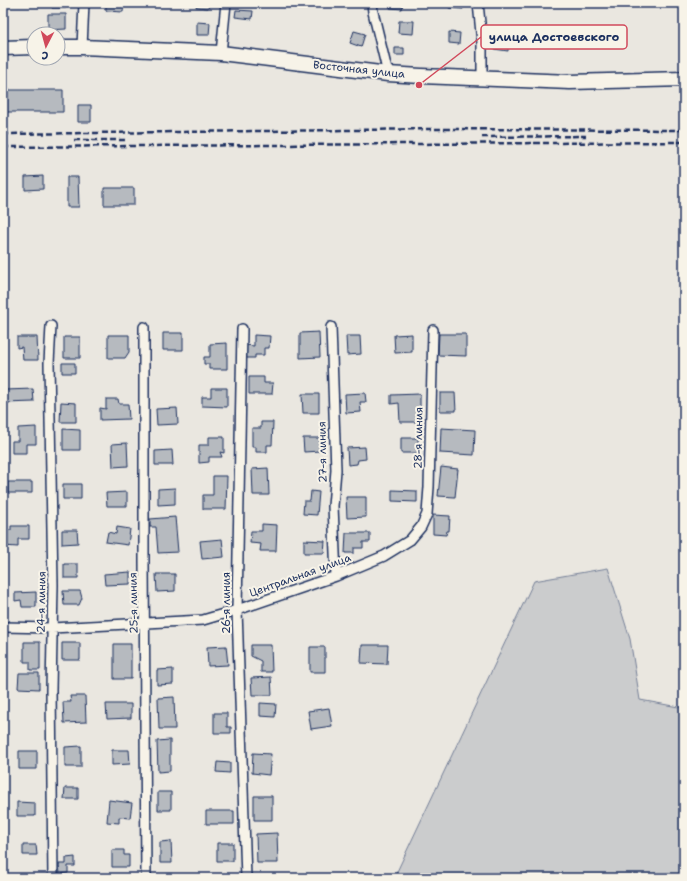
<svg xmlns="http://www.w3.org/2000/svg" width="687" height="881" viewBox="0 0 687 881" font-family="'Shantell Sans',sans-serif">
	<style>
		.green { fill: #cbcccd; stroke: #737e96 }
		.building { fill: #b6babf; stroke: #1b2f5e }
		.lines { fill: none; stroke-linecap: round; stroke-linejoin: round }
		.street-casing { stroke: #1b2f5e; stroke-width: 12 }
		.primary-casing { stroke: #1b2f5e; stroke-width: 17 }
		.street { stroke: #f7f3e8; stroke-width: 9 }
		.primary { stroke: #f7f3e8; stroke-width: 14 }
		.rail { stroke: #1b2f5e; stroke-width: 2.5; stroke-dasharray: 6 3; stroke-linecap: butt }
		.labels { text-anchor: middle; stroke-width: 4; stroke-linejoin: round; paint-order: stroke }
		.street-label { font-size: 11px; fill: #1b2f5e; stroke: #f7f3e8 }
		.leader { fill: none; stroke: #d1495b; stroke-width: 1.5 }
		.callout-dot { fill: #d1495b; stroke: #f7f3e8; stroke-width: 1.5 }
		.callout { fill: #f7f3e8; stroke: #d1495b; stroke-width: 1.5 }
		.callout-label { font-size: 12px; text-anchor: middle; font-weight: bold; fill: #1b2f5e }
	</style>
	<rect width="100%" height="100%" fill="#eae7e0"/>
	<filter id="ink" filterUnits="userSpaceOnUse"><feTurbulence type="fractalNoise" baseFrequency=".025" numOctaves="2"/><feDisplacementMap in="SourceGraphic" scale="8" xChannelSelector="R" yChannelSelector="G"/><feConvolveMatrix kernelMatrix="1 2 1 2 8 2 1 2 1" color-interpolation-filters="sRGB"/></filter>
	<g filter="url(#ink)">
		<path class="green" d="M608,568l22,71 10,61 44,8v170h-290l140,-297z"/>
		<path class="building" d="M52,3h15l-1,5h-14z
			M106,3h18l-1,9 -17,-1z
			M197,3h12l-1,5 -12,-1z
			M390,3h13l-1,6 -12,-1z
			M449,3h14v6l-14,-1z
			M487,3h14l-1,3h-13z
			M236,10l17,1 -1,8 -17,-2z
			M48,14h18v15l-18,1z
			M399,21h15l-1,13 -15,-1z
			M197,22l13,1 -1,12h-12z
			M354,31l11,3 -4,13 -11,-4z
			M449,32l11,1 -1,11 -10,-1z
			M495,39l13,1v11l-14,-2z
			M395,48h9v7h-9z
			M3,90h60v22h-60z
			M78,105h13v17h-13z
			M43,176v13l-18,1v-13z
			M67,177h11l1,30h-12z
			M104,188h30v17h-30z
			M319,332l1,25 -20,1v-25z
			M163,333h20v17h-20z
			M412,334v18l-17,1 -1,-18z
			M439,334h27v22l-28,-1z
			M108,335h21v17l-4,6h-17z
			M254,335l16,1 -1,12h-5v7h-9v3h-10v-13l9,1z
			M346,336h14l1,18 -14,1z
			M17,337h20l1,23h-15l-1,-13 -5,1z
			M64,337h16v21h-16z
			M227,343v26h-18v-5h-5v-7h6v-13z
			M62,363h13v10h-13z
			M249,377h15v6h9l-1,11h-23z
			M211,388h16v19l-25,-1v-9h9z
			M33,389l1,13 -29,1v-13z
			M365,393l1,9h-6l1,10 -15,1 -1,-19z
			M440,393h15l1,18h-16z
			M302,394h17v19h-16z
			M420,394v28h-20l-1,-19 -8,1v-9z
			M106,399h12l1,5h9l1,15 -29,1v-12l6,1z
			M61,402l15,1v19h-16z
			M177,408l1,16 -21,1 -1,-16z
			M261,422h12l-1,23h-5v7h-11v-5h-4v-19h9z
			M36,427v17h-10v9h-14v-12h6v-13z
			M441,428l34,2 -1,25 -34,-2z
			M63,429l17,1v20h-17z
			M209,437h15v16l-4,-1 2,5h-13v5l-10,1v-18h10z
			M303,438h17v13l-16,1z
			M401,438h17v15h-17z
			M127,443l1,23 -15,1 -1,-23z
			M365,447l1,12 -8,1 -1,4 -9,1 -1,-17z
			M172,450l1,15h-18v-14z
			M441,467l17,2 -3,28 -17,-1z
			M268,468l1,27h-16l-1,-26z
			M213,476h14l-1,33h-23v-14h10z
			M8,482h24v11h-24z
			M63,484h18v15h-18z
			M175,488v16l-17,1v-16z
			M392,490l25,1v11l-25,-1z
			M311,491l8,1 -2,23 -14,-1 1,-13h6z
			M127,492v14h-20l-1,-13z
			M346,497h20v20l-19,1z
			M433,515l17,1 -1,15h-2l-1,4 -13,-1z
			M175,517l3,35 -20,1 -2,-26h-6v-8z
			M262,524l15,1 -1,26h-16l1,-7 -11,-1 1,-12h11z
			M11,526h18v13h-11v8l-15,-1v-16h8z
			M117,527l13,2 -2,16 -22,-3 2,-10 8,2z
			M62,530h15l1,13 -16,1z
			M346,533h24v9h-7v6h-9v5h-9z
			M222,539l2,18 -22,2 -2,-18z
			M304,540l21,1 -1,12h-20z
			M64,564h14v14h-14z
			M130,572v12l-25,1 -1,-11z
			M156,574h19v17l-18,1z
			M63,591h17l2,7 -3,7h-15z
			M36,592v15h-14l-1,-7 -6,1v-8z
			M24,642h16v28h-10v-8h-6z
			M62,643h18v17h-18z
			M114,644h17v35h-17z
			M251,645h20l1,27h-11v-11l-10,-5z
			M362,645h26l-1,19 -26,-1z
			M226,646l2,19 -20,1 -1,-19z
			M310,647h15v25h-15z
			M173,669v15l-16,1v-15z
			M19,673h20v16l-21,-1z
			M271,677l1,18h-20l-1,-17z
			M70,696h15l1,26 -22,1 -1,-21h8z
			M174,697l1,32h-16l-1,-31z
			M260,703l16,1 -1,13 -15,-1z
			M106,704h25v14l-24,1z
			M329,708l3,18 -21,3 -3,-18z
			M214,713h13v14h4v6h-17z
			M170,740v31l-12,1 -1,-31z
			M81,746v21h-16v-20z
			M112,750h17l1,14 -18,1z
			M19,751h18v18h-18z
			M253,753l18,1 -2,21 -17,-2z
			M217,762l13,1v10l-14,-1z
			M65,788h13v11h-14z
			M158,792h13v18h-13z
			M254,796h18v24h-18z
			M109,800l23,3 -2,15 -11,-1v6l-12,-1z
			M17,802l18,1v13h-18z
			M206,811h28v13h-28z
			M277,833l1,30h-21l-1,-29z
			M171,841l1,22h-12v-21z
			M217,843h16v18h-16z
			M23,845h13l1,10h-14z
			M112,850h12v5h5v12h-17z
			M75,857v9h-7v7l-8,1 -1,-10h7v-6z
			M172,874l1,4h-15v-3z"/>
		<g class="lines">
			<g class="street-casing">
				<path id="street" d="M372,3l1,9 15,62
					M478,3l4,40v36
					M82,47l2,-44
					M221,53l5,-50
					M51,326l-2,37 4,222 -2,105 2,188
					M144,327v234l2,317
					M331,327l5,143 -3,36 3,70
					M242,329l-5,281 9,268
					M3,627l49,1 151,-8 34,-10 99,-34 48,-20 26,-16 11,-13 6,-13 2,-27 4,-157"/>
			</g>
			<g class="primary-casing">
				<path id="primary" d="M58,47h24l139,6 167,21 33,2 149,6 114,-3
					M3,48l31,-1"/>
			</g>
			<use href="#street" class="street"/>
			<use href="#primary" class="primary"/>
			<path class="rail" d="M3,134l433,-5 248,1
				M482,137l104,-1
				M74,140h52
				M3,147l681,-5
				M3,159l1,1"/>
		</g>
	</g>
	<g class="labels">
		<g class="street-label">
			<text transform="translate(359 69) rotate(6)" y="4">Восточная улица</text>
			<text transform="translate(418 438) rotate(-89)" y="4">28-я линия</text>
			<text transform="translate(322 452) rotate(-91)" y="4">27-я линия</text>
			<text transform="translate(300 575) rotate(-20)" y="4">Центральная улица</text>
			<text transform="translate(41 602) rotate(-89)" y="4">24-я линия</text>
			<text transform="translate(133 603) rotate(-91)" y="4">25-я линия</text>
			<text transform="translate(226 603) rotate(-90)" y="4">26-я линия</text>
		</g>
	</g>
	<path class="leader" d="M419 85L481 37"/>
	<circle class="callout-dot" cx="419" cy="85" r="4"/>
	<rect class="callout" x="481" y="25" width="146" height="24" rx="4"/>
	<g class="callout-label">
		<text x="554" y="41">улица Достоевского</text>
	</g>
	<rect width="687" height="881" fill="none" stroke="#f7f3e8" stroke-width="16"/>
	<rect x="8" y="8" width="671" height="865" fill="none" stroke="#1b2f5e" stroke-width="1.5" filter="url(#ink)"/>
	<g transform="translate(46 46) rotate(186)"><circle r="19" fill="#f7f3e8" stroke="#9fa5b1"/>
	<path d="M0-3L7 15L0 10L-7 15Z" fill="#d1495b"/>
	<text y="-6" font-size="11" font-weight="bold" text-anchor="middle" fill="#1b2f5e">С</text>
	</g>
</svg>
